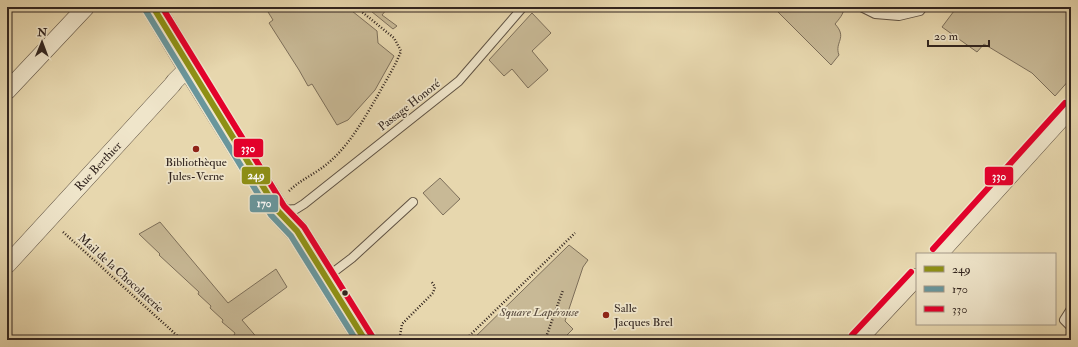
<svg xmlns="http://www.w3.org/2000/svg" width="1078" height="347" viewBox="0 0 1078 347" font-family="'IM FELL Double Pica',serif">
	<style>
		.green { fill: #c8b996; stroke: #7d6f5a }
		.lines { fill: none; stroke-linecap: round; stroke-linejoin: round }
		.lane-casing { stroke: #5f5243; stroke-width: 10 }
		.street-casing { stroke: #5f5243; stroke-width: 18 }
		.secondary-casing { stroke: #32251f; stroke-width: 24 }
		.path { stroke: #32251f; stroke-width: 2.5; stroke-dasharray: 1 2; stroke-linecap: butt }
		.lane { stroke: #efe5ca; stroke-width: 8 }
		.street { stroke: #efe5ca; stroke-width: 17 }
		.secondary { stroke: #efe5ca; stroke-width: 22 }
		.bus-1-casing { stroke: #efe5ca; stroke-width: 9 }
		.bus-2-casing { stroke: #efe5ca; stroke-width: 9 }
		.bus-3-casing { stroke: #efe5ca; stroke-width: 9 }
		.bus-1 { stroke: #8e9015; stroke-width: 6 }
		.bus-2 { stroke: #69969c; stroke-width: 6 }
		.bus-3 { stroke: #e4002b; stroke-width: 6 }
		.poi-dot { fill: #8f2418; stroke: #efe5ca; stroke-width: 1.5 }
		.bus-dot { fill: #32251f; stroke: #efe5ca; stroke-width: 1.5 }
		.labels { text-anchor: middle; stroke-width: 3.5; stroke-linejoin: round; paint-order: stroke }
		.street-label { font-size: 12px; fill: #32251f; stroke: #efe5ca }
		.poi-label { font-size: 12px; fill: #32251f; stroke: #efe5ca }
		.park-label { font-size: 12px; font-style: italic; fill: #584a3d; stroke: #efe5ca }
		.line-badge { stroke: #efe5ca; stroke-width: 1.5 }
		.badge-label { font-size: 11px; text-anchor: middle; font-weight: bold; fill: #fff }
	</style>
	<rect width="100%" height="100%" fill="#e7d7ae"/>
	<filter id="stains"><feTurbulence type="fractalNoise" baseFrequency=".005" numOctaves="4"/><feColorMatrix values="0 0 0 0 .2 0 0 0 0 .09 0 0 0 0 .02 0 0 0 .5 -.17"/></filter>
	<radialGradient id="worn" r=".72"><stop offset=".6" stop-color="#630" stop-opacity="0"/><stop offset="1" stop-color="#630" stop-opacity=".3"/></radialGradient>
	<path class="green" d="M265,7h82l30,24 1,12 16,13 -19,34 -27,30 -11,5 -25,-41 -4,2 -9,-16 -30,-47 4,-3z
		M366,7h18l3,2 -5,6 15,11 -4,3z
		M773,7h71c0,7 -5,12 -9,17 13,14 -1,18 4,31l-8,10z
		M957,7h114v71l-16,18 -23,-23 -48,-29 -7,8 -35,-25z
		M532,13l19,20 -19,18 16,19 -20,18 -16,-19 -8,7 -15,-16z
		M440,178l20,21 -17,16 -20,-22z
		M160,222l68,81 48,-34 11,18 -45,33 17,20h-19l-6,-5 1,-2 -13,-11 1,-2 -13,-12 1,-2 -13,-12 1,-2 -40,-37 1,-1 -21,-20z
		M569,245l19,15 -5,7 -18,54 8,8 -8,8 3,3h-10l-2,-2 -1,2h-83z"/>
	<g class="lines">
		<g class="lane-casing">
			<path id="lane" d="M861,7l14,7 24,2 21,-5 3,-4
				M283,210l13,-1 8,-5 155,-123 64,-74
				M327,277l25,-19 61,-56
				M1071,309l-7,11 7,7"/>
		</g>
		<g class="street-casing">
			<path id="street" d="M7,91l79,-84
				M939,254l132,-146
				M7,265l165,-180 3,-4 14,-14
				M858,340l59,-63"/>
		</g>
		<g class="secondary-casing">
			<path id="secondary" d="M153,7l36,60 89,144 19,20 9,14 59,95"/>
		</g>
		<path class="path" d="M289,191c11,-11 26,-17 38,-27 22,-18 37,-45 51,-69 8,-15 17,-28 23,-44l-7,-13 -38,-31
			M63,232l119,108
			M403,340l-3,-4 2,-12 31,-31 2,-6 -4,-6
			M465,340l110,-107
			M545,340l18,-50"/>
		<use href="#lane" class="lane"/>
		<use href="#street" class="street"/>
		<use href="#secondary" class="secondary"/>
		<g class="bus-1-casing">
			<path id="bus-1" d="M153,7l125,204 19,20 68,109"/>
		</g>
		<g class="bus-2-casing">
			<path id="bus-2" d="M146,11l125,204 20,21 65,104"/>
		</g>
		<g class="bus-3-casing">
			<path id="bus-3" d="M162,7l122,199 20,21 68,109
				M933,249l132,-146
				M852,335l59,-63"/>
		</g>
		<use href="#bus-1" class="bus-1"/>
		<use href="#bus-2" class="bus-2"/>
		<use href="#bus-3" class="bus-3"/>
	</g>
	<g class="poi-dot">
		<circle cx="196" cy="149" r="4"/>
		<circle cx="606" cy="315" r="4"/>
	</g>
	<circle class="bus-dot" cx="345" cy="293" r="3.5"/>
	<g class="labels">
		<g class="street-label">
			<text transform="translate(409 105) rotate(-38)" y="4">Passage Honoré</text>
			<text transform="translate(98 166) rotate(-47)" y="4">Rue Berthier</text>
			<text transform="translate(121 273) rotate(42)" y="4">Mail de la Chocolaterie</text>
		</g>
		<g class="poi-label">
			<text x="196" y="166">Bibliothèque<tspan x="196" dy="14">Jules-Verne</tspan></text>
			<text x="614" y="312" text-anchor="start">Salle<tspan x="614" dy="14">Jacques Brel</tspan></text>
		</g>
		<g class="park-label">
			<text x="539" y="316">Square Lapérouse</text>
		</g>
	</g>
	<g class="line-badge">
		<rect x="233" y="138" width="31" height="20" rx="4" fill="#e4002b"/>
		<rect x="241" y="166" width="30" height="19" rx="4" fill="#8e9015"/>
		<rect x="984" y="166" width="30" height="20" rx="4" fill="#e4002b"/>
		<rect x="249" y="194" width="30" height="19" rx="4" fill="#69969c"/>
	</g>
	<g class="badge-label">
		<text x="248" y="152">330</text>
		<text x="256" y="179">249</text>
		<text x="999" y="180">330</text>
		<text x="264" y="207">170</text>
	</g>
	<rect width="1078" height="347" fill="none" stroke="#e7d7ae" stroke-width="24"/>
	<rect x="8" y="8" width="1062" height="331" fill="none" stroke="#32251f" stroke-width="2"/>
	<rect x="12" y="12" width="1054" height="323" fill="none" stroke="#32251f"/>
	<rect x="916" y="253" width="140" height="72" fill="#efe5ca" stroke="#a39886"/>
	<rect x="924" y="266" width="20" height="6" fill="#8e9015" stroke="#a39886"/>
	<text x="952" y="273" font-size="12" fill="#32251f">249</text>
	<rect x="924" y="286" width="20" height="6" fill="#69969c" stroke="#a39886"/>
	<text x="952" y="293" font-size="12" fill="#32251f">170</text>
	<rect x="924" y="306" width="20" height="6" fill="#e4002b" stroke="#a39886"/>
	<text x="952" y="313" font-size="12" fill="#32251f">330</text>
	<g transform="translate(42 42) rotate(1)" stroke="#efe5ca" stroke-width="3" paint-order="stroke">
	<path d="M0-3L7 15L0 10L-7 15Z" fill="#32251f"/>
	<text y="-6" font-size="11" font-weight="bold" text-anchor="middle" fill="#32251f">N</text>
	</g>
	<path d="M928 40v6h61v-6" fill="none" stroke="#32251f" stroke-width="2"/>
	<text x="934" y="40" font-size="12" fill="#32251f" stroke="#efe5ca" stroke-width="3" paint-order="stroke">20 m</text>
	<rect width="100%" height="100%" filter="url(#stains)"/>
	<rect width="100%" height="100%" fill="url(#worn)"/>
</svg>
